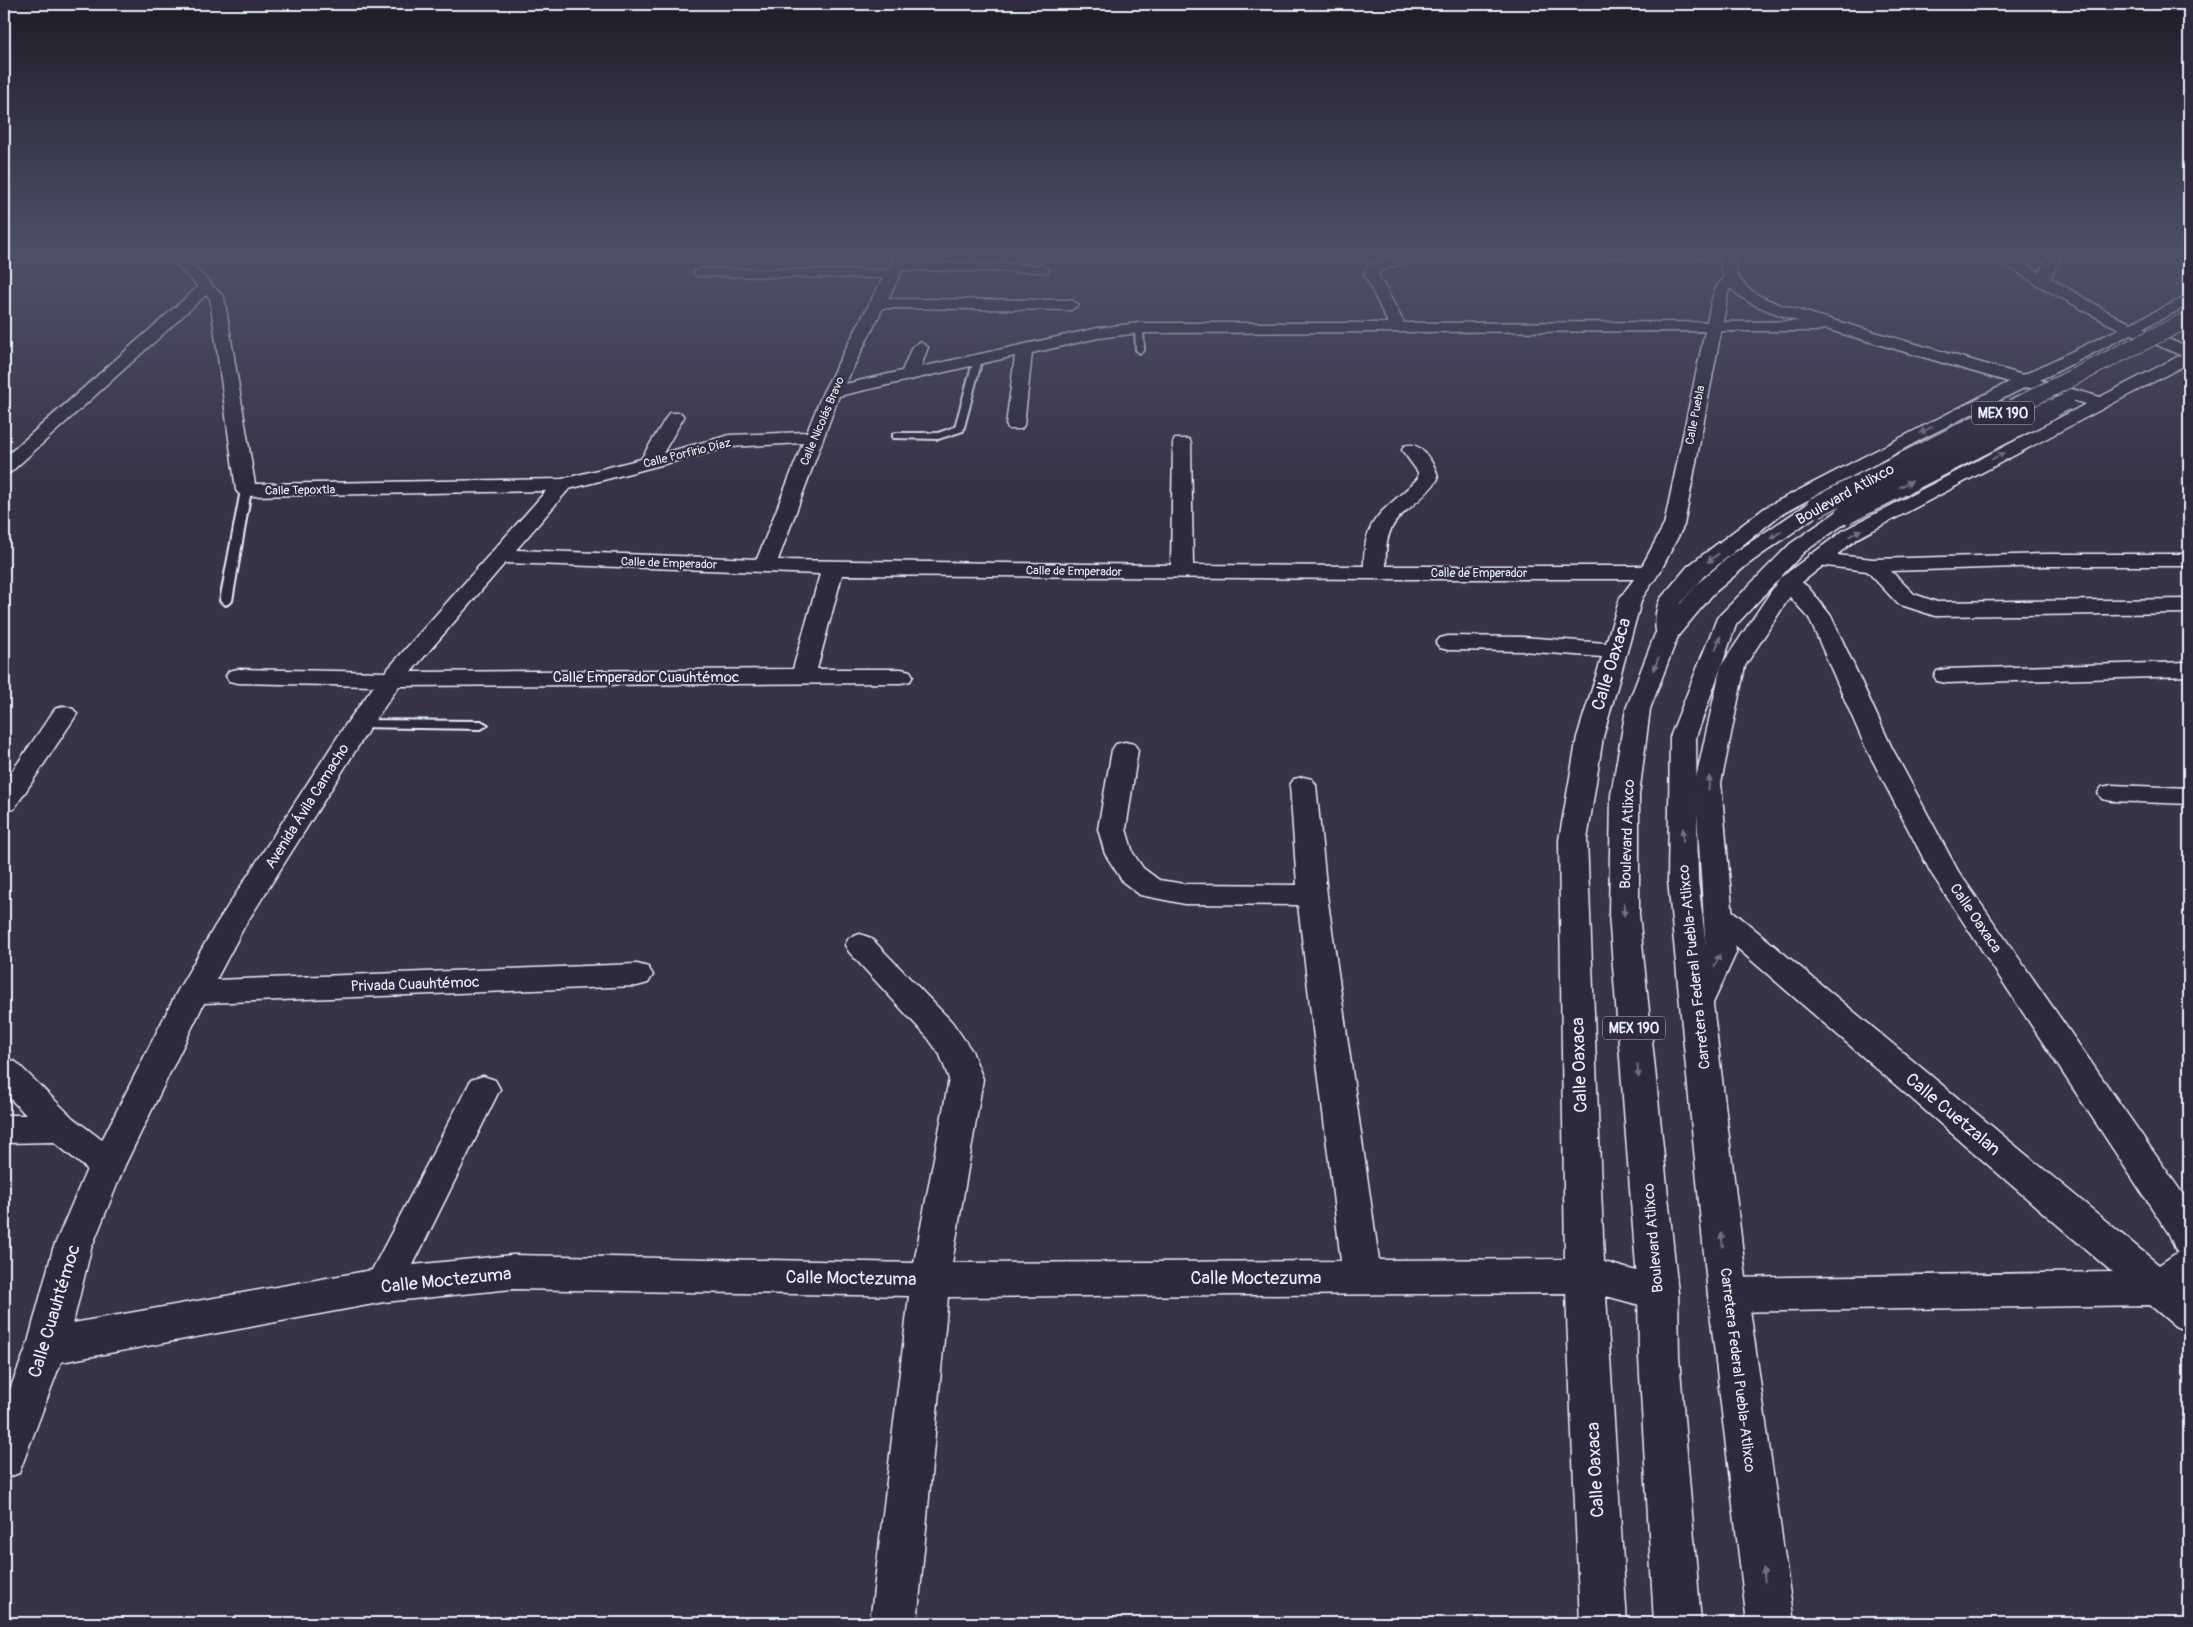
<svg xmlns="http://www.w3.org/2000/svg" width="2193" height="1627" viewBox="0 0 2193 1627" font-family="Pangolin,sans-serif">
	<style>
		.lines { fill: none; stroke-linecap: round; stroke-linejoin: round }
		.service-casing { stroke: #e8f1f8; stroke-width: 4 }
		.minor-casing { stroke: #e8f1f8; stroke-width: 3 }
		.secondary-casing { stroke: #e8f1f8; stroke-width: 3 }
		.primary-casing { stroke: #e8f1f8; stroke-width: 3 }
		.service { fill: #2f2a3d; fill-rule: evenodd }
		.minor { fill: #2f2a3d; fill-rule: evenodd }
		.secondary { fill: #2f2a3d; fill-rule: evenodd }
		.primary { fill: #2f2a3d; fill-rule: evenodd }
		.primary-bridge-far1-casing { stroke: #e8f1f8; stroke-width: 18; stroke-linecap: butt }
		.primary-bridge-casing { stroke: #e8f1f8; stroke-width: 22; stroke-linecap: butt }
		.primary-bridge-far1 { stroke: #2f2a3d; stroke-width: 16 }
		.primary-bridge { stroke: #2f2a3d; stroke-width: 20 }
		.oneway { fill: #70707e }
		.labels { text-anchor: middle; stroke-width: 4; stroke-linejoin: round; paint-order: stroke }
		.far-street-label { font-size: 12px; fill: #e8f1f8; stroke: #2f2a3d }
		.shield { fill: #2f2a3d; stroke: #b0b5c0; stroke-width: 1 }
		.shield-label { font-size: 14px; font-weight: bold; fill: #e8f1f8 }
		.street-label { font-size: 15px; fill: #e8f1f8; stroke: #2f2a3d }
		.near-street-label { font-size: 18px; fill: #e8f1f8; stroke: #2f2a3d }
	</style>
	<rect width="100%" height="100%" fill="#393348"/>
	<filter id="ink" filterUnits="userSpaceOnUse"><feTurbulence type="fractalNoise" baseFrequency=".02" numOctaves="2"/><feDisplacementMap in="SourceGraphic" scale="10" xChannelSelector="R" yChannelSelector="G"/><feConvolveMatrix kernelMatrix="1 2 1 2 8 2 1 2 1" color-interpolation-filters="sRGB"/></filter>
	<g filter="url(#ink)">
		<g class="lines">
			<g class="service-casing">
				<path id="service" d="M1139,325l4,3 1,22 -4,3 -4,-3 -1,-22z
					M978,356l4,3 -19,72 -25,8 -45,-1v-4l4,-1h41l17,-6 19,-68z
					M246,487l5,3 -19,111 -6,4 -6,-4 21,-111z
					M359,720l122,1 7,4 -7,4 -127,-2 -2,-3z"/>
			</g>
			<g class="minor-casing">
				<path id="minor" d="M164,252h15l45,45 31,187 307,-5 79,-20 28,-46h12l3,4 -21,36 67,-18 77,-3 16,-40 60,-114 -187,-2 -2,-3 2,-3 5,-1 187,1 9,-18h14l-5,10 136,3 7,4 -2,3 -145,-2 -14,29 183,1 8,5 -8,5 -188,-2 -38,76 57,-13 10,-24 8,-5 8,5 -7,20 177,-39 41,-5h249l-24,-49 4,-9 40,-13h22l-2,3 -49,16 -1,3 26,49 303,-1c4,-16 5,-42 24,-46l7,4 -10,12 -5,30 109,-1 2,3 -2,3 -16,4h-95l-37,194 -24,47 -18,26 -39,139 -16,103 17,422 68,19 6,12 -6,12 -14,5 -52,-14 21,327h-47l-14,-330 -618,4 -31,326h-47l39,-327 -397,-7 -128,13 -323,60 -42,111 -15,6v-75l23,-58 26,-97 34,-80 -33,-27 -50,1v-28h22l-22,-23v-34l12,4 57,56 29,22 75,-148 38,-66 131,-202 28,-38 -136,-3 -9,-2 -3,-5 3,-5 9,-2 147,3 161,-181 -300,5 -7,-2 -3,-4 -26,-192 -4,-3 -195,177 -7,2v-16l194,-171zM1705,331l-41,194 -22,41h-256c-3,-56 25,-49 52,-87 0,-10 -13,-29 -22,-33 -4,-2 -8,-1 -12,0l-2,4 16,22v6c-31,33 -55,36 -54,88l-171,-1 -2,-122 -2,-4h-14l-2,4 -2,122 -393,-5 61,-164 176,-40 -9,69 3,4h12l3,-4 8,-72 66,-15 41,-5zM803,443l-46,116 -241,-9 53,-61 161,-42zM505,563l315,11 -27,95 -382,3zM842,575l533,4h259l-14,19 -14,45 -84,-6 -74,-1 -8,2 -4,5 4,5 8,2 74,1 80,6 -25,80 -18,103 6,419 -186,1 -52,-365 -11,-110 -4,-6 -9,-2 -9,2 -4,6 7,100 -112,-1 -26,-4 -16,-12 -10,-15 -7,-24 12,-79 -4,-6 -9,-2 -9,2 -4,6 -14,79 7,25 18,28 17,13 45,9 113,1 43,356 -389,2 31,-184 -11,-28 -20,-29 -81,-84 -11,-4 -11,4 -4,7 4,7 79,86 12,17 9,24 -35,184 -402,-8 -99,10 87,-176 -5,-9 -12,-4 -12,4 -99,190 -299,53 18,-74 34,-84 79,-162 433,-17 11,-3 5,-8 -5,-8 -11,-3 -421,16 28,-53 127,-201 28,-40 502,-3 9,-2 3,-5 -3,-5 -9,-2h-84z
					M1734,252l-1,5 -5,1 -135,-1 -7,-4z
					M1986,252h17l36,20 11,-20h14l-14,26 69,40 70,30v11l-80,-35 -73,-40z
					M1818,553l55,6 173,-5h143v12h-143l-155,5 23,23 23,8 252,-3v14l-254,3 -37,-12 -31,-33 -57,-7 -3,-5 3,-5z
					M1788,576l8,2 12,9 23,29 60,130 67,125 231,332v84l-2,1 2,2v42l-14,-6 -25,-21 -422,7 -14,-5 -6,-12 6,-12 14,-5 384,-6 -405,-350 -4,-7 4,-7 11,-3 11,3 430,357 19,-13 -2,-1 -7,-17 -238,-361 -66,-127 -56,-128 -32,-35 3,-5z
					M2189,662v14l-243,7 -9,-2 -3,-5 3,-5 9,-2z
					M64,706l9,3 4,5 -63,95 -10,2v-28l51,-74z
					M2112,785l77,3v16l-77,-3 -10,-2 -4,-6 4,-6z"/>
			</g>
			<g class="secondary-casing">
				<path id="secondary" d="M1721,252h14c-4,33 19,42 46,53l242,70 166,-80v10l-149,75 60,17 83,-43 6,-2v11l-331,175 -62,49 -51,79 -24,117 15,170 -28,61 -11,4 -11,-4 -5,-8 25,-53 -11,-170 26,-117 59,-88 64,-48 242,-126 -60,-17 -102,51 -144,77 -76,61 -24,28 -1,30 -4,5 -8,2 -8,-2c-6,-9 -4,-32 2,-41l27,-32 78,-59 243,-125 -221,-64c-32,-12 -73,-24 -67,-66z"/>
			</g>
			<g class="primary-casing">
				<path id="primary" d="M1816,501l7,2 3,4 -3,4 -76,54 -34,29 -35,42 -28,73 -11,86v119l39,379 1,64 22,266h-47l-15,-266 -1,-64 -29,-379 2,-119 15,-86 29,-75 42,-50 34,-29 78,-52z
					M1846,508l7,2 3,4 -3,4 -49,34 -68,73 -40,112 2,143 50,415 46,328h-47l-39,-328 -40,-415 2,-143 47,-119 73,-74 49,-34z"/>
			</g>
			<use href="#service" class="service"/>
			<use href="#minor" class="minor"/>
			<use href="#secondary" class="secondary"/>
			<use href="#primary" class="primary"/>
			<g class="primary-bridge-far1-casing">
				<path id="primary-bridge-far1" d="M2006,411l183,-92
					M2048,411l18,-9"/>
			</g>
			<g class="primary-bridge-casing">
				<path id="primary-bridge" d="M1816,507l192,-97
					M1846,514l204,-104"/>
			</g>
			<use href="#primary-bridge-far1" class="primary-bridge-far1"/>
			<use href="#primary-bridge" class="primary-bridge"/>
		</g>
		<defs><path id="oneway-solid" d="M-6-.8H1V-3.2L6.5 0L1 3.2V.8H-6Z" transform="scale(1.25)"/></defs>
		<g class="oneway">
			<use href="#oneway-solid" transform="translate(1926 430) rotate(154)"/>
			<use href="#oneway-solid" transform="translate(1998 456) rotate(-28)"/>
			<use href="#oneway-solid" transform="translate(1906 484) rotate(-27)"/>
			<use href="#oneway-solid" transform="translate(1855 533) rotate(-30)"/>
			<use href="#oneway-solid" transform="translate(1776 535) rotate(146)"/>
			<use href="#oneway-solid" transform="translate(1713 558) rotate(142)"/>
			<use href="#oneway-solid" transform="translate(1718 643) rotate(-70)"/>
			<use href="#oneway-solid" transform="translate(1656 664) rotate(111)"/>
			<use href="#oneway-solid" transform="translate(1709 783) rotate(-86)"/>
			<use href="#oneway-solid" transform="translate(1683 835) rotate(-90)"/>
			<use href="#oneway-solid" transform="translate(1624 909) rotate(89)"/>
			<use href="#oneway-solid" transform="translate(1717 961) rotate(-66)"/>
			<use href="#oneway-solid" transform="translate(1638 1071) rotate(85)"/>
			<use href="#oneway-solid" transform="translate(1722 1240) rotate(-96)"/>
			<use href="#oneway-solid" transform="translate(1764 1575) rotate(-97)"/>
		</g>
	</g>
	<linearGradient id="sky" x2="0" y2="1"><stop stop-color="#1f1c28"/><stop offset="0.53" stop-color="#4e506a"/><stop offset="1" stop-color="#4e506a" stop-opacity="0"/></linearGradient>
	<rect width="2193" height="480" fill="url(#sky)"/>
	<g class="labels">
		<g class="far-street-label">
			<text transform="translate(1695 415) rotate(-79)" y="4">Calle Puebla</text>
			<text transform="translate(822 421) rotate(-67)" y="4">Calle Nicolás Bravo</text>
			<text transform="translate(687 453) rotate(-14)" y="4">Calle Porfirio Díaz</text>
			<text transform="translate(300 490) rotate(-1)" y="4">Calle Tepoxtla</text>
			<text transform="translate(669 563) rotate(2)" y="4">Calle de Emperador</text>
			<text transform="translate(1074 571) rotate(1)" y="4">Calle de Emperador</text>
			<text x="1479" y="577">Calle de Emperador</text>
		</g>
		<g class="shield">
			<rect x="1972" y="401.5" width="62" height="23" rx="4"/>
			<rect x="1603" y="1016.5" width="62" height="23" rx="4"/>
		</g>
		<g class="shield-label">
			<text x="2003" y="418">MEX 190</text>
			<text x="1634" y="1033">MEX 190</text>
		</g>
		<g class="street-label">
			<text transform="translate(1845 494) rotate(-29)" y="5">Boulevard Atlixco</text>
			<text x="646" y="682">Calle Emperador Cuauhtémoc</text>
			<text transform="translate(307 806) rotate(-58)" y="5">Avenida Ávila Camacho</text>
			<text transform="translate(1627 834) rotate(-88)" y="5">Boulevard Atlixco</text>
			<text transform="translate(1976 918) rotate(56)" y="5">Calle Oaxaca</text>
			<text transform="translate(1694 967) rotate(-96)" y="5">Carretera Federal Puebla-Atlixco</text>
			<text transform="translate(415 984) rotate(-2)" y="5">Privada Cuauhtémoc</text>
			<text transform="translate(1653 1238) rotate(-95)" y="5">Boulevard Atlixco</text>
			<text transform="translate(1738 1370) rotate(83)" y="5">Carretera Federal Puebla-Atlixco</text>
		</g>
		<g class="near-street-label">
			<text transform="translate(1611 664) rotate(-73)" y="6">Calle Oaxaca</text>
			<text transform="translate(1579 1065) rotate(-92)" y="6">Calle Oaxaca</text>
			<text transform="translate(1953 1114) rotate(40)" y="6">Calle Cuetzalan</text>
			<text transform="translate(851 1278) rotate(1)" y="6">Calle Moctezuma</text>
			<text x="1256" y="1284">Calle Moctezuma</text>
			<text transform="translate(446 1280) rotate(-6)" y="6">Calle Moctezuma</text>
			<text transform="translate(54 1311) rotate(-73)" y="6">Calle Cuauhtémoc</text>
			<text transform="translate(1595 1470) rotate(-93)" y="6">Calle Oaxaca</text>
		</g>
	</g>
	<rect width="2193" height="1627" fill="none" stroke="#2f2a3d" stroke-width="20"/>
	<rect x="10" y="10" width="2173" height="1607" fill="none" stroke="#e8f1f8" stroke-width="2" filter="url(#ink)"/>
</svg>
